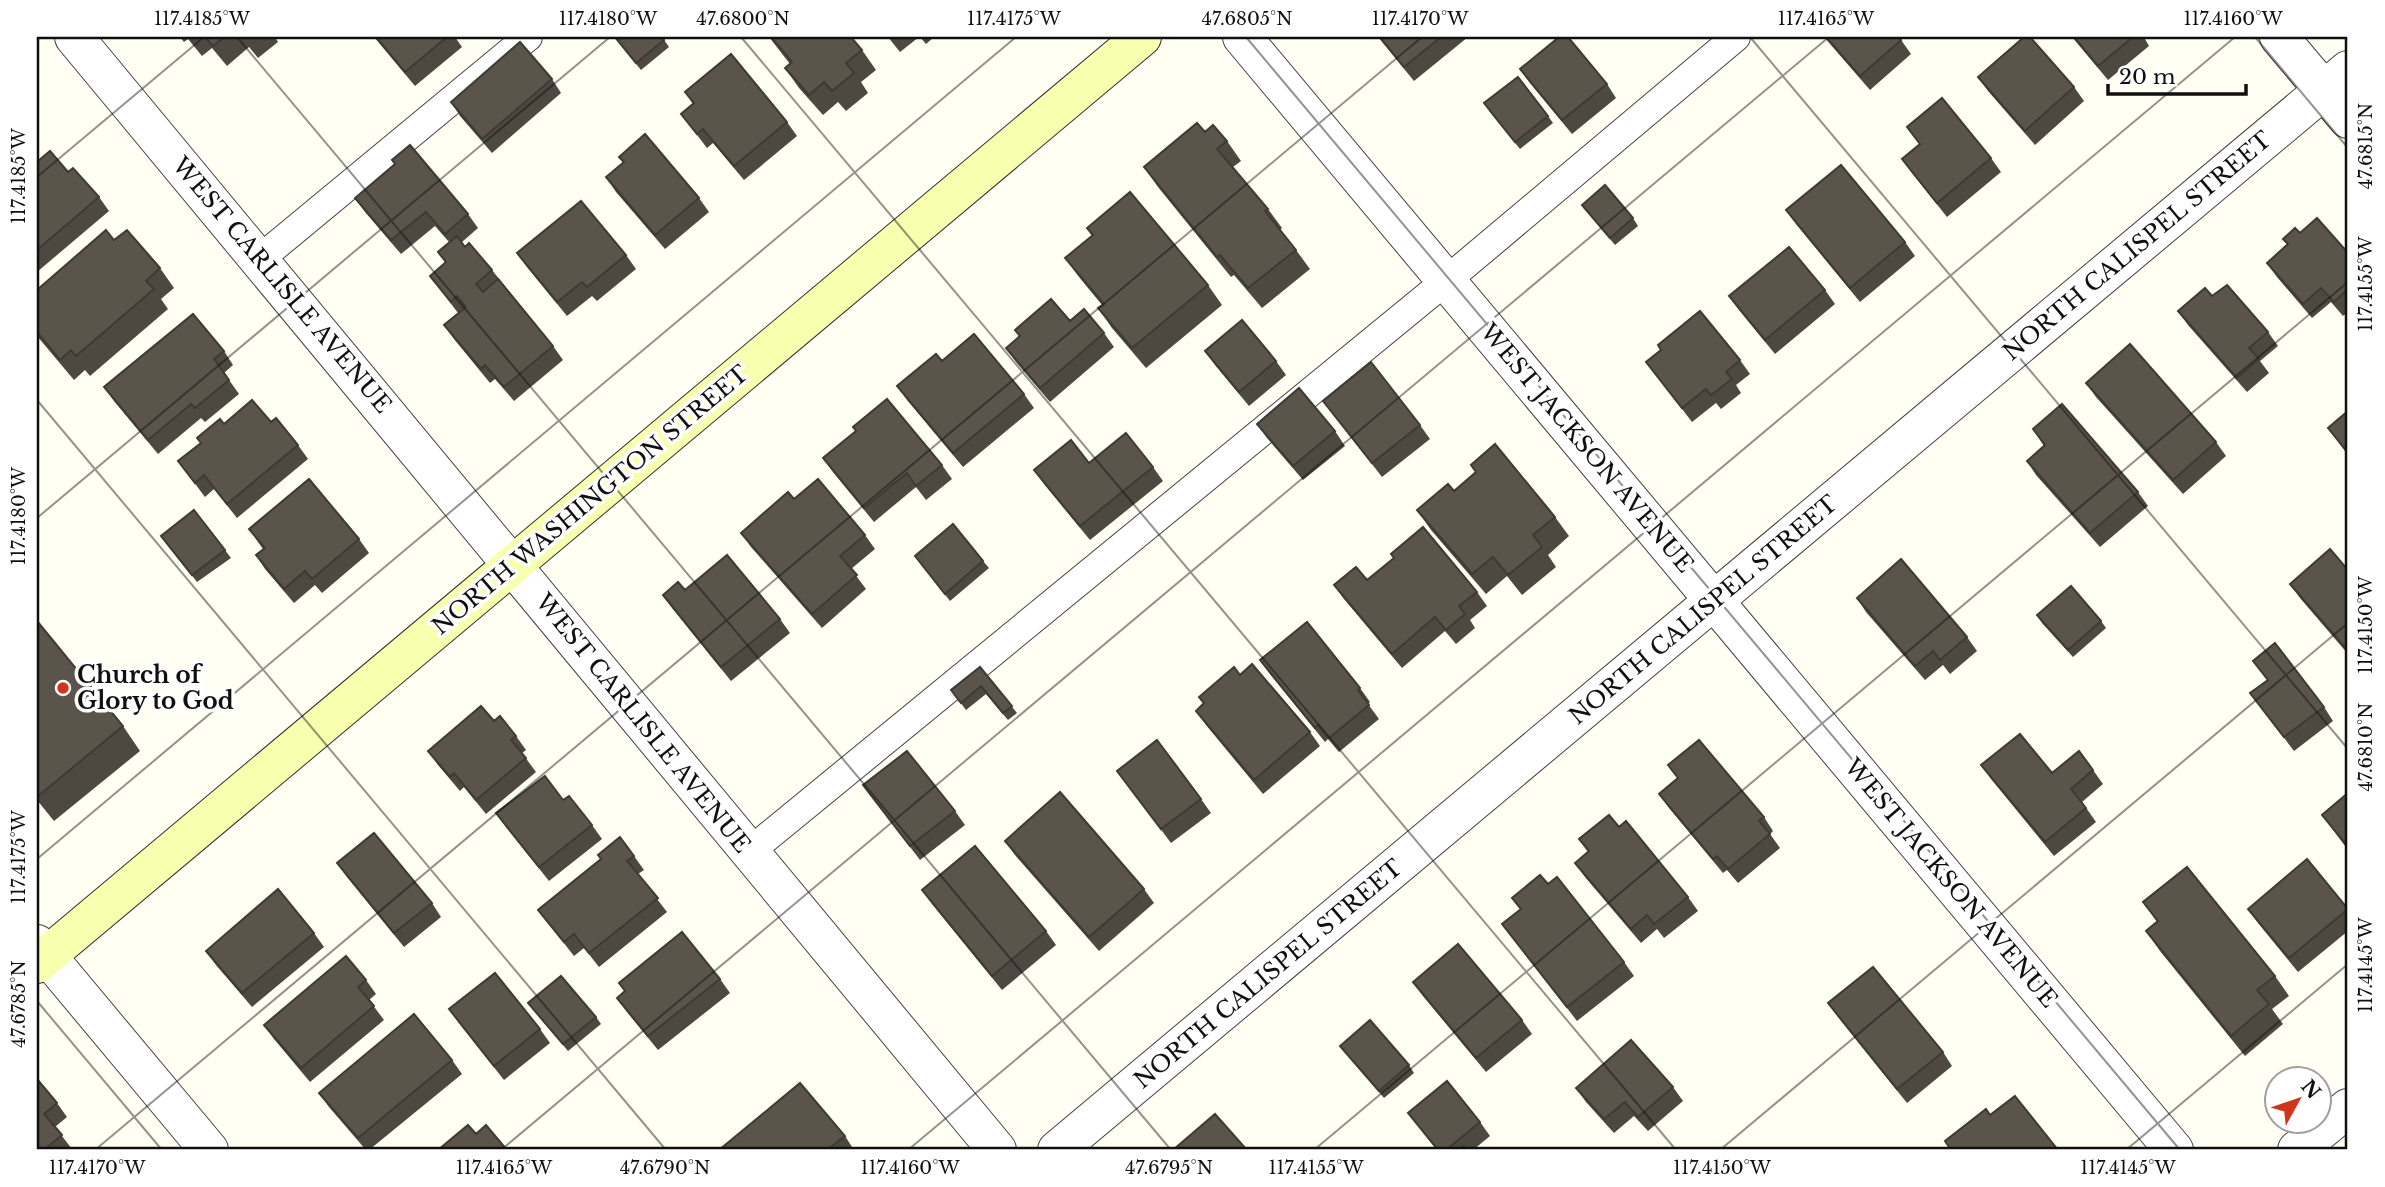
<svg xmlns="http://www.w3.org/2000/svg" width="2385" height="1187" viewBox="0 0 2385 1187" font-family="'Libre Baskerville',serif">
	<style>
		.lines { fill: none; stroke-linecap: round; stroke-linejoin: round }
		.lane-casing { stroke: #434343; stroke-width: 30 }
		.street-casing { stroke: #434343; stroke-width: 40 }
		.secondary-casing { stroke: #323232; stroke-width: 40 }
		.lane { stroke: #fff; stroke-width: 28 }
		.street { stroke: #fff; stroke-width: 38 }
		.secondary { stroke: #f8ffae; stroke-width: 38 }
		.wall { fill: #4d4840 }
		.building { fill: #5a544b; stroke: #3f3b34; stroke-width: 2 }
		.ticks { fill: none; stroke: #101010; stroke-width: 2; stroke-opacity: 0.45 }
		.poi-dot { fill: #ce351a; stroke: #fff; stroke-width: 2.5 }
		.labels { text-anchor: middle; stroke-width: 7; stroke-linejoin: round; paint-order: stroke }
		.street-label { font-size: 23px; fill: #101010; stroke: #fff }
		.poi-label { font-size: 23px; font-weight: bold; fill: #101010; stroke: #fff; text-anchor: start }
		.neatline { fill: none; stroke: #101010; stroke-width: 2.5 }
		.ticks-label { font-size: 18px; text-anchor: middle; fill: #101010 }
	</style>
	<rect width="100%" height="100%" fill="#fffff3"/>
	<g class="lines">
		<g class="lane-casing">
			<path id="lane" d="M261,258l267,-221
				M749,852l698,-572 289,-243"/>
		</g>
		<g class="street-casing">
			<path id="street" d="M74,37l923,1113
				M1242,37l932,1113
				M2279,37l69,82
				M37,944l172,206
				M1057,1150l1291,-1080
				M2297,1150l51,-42"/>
		</g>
		<g class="secondary-casing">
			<path id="secondary" d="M37,964l1105,-927"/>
		</g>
		<use href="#lane" class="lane"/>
		<use href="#street" class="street"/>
		<use href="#secondary" class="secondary"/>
	</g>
	<path class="wall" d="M180,37h95l3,5 -20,16 -9,-11 -22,19 -15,-18 -10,8 -14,-17 -4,3z
		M374,37h81l7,10 -47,39z
		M614,37h48l7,10 -28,23z
		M769,37h82l11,13 14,20 -15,12 7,11 -22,18 -8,-9 -15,13 -24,-27 -14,-20 5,-4z
		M888,37h31l-19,15z
		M920,37h14l-8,7z
		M1378,37h90l-54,44z
		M1824,37h75l12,17 -41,36z
		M2072,37h76l-3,2 4,7 -41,34z
		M1520,69l87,15 9,14 -44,36 -42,-51z
		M1978,77l96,10 10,14 -49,44 -47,-54z
		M552,79l9,14 -69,60 -32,-37 -9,-14z
		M685,92l102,30 10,14 -53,44 -31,-37 -6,5 -26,-34 12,-10z
		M1489,111l59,5 5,7 -33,26z
		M1907,127l84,31 10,14 -54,45 -35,-44 -10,-14 18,-14z
		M1205,132l22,9 14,20 -8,6 35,42 14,19 -2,2 16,20 14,19 -48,39 -28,-33 -3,2 -73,-90 -14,-20z
		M619,157l80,41 10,14 -44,37 -49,-57 -10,-15 17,-14z
		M37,162l31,10 31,25 10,14 -72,61z
		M355,198l113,16 10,14 -16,14 3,5 27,23 61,76 10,14 -49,41 -19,-22 -5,4 -36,-44 -10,-14 14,-12 -28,-37 15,-14 -7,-10 11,-10 -14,-16 -34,28 -36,-42z
		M1582,205l51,13 5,8 -23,19z
		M1786,210l119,32 10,14 -55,46 -64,-78z
		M1087,228l121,57 14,20 -76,63 -34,-40 -14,-20 4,-3 -23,-28 -14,-19 27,-22z
		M2300,233l48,20v59l-5,4 -12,-14 -19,16 -35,-41 -10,-14 20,-19 -4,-5z
		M114,240l46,28 14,20 -13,11 7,10 -78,67 -5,-6 -11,10 -37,-44v-46z
		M517,253l109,2 10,14 -39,32 -5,-5 -25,20 -40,-49z
		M1825,290l10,14 -60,50 -36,-44 -10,-14z
		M2212,296l56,36 10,14 -18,15 9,12 -22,19 -59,-67 -10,-14z
		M1015,330l89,3 10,14 -64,55 -34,-40 -10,-14 14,-12z
		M224,351l9,14 -9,8 15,21 -34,28 -4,-4 -43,36 -44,-53 -10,-14z
		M1205,351l71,10 10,14 -37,31 -34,-41z
		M1740,360l10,14 -14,11 5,8 -20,16 -5,-6 -24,19 -46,-60z
		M942,361l82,33 10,14 -71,59 -56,-67 -10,-14z
		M2086,383l130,59 10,14 -43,38 -87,-97z
		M1323,401l97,24 10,14 -48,38z
		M2348,411v44l-20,-27z
		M271,422l27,23 10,14 -71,59 -23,-29 -9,8 -27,-36 46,-37z
		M1257,424l78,7 10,15 -42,34 -36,-42z
		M2033,429l105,63 10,14 -48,41 -64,-72 -9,-14 17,-15z
		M823,458l119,7 10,14 -26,21 -10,-13 -42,35 -41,-50z
		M1089,463l64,4 10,14 -73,59 -46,-56 -10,-14z
		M1471,465l84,52 14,19 -21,19 8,12 -34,28 -15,-19 -21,18 -55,-64 -14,-20 37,-19 22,-19z
		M794,499l71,36 10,14 -24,20 15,20 -44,39 -71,-81 -10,-14z
		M249,529l110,10 10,14 -47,40 -7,-8 -21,18 -29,-34 -9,-14 7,-6z
		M166,543l59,7 6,8 -34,24z
		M915,556l68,5 6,7 -39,33z
		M2348,570v84l-48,-56 -10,-14z
		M1367,580l110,12 10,14 -17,14 5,8 -19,16 -11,-13 -43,37 -58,-69 -10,-14z
		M685,590l95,29 10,14 -59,48 -58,-72 -10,-14z
		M1857,598l110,39 10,14 -27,23 -7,-9 -18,15 -59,-68z
		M2037,615l64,6 5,7 -33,29 -31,-34z
		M37,621l86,105 17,25 -86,70 -17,-21z
		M1260,660l100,28 10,14 -2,2 11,15 -40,33 -11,-13 -3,3 -55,-68z
		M2253,661l71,46 9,14 -39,30 -44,-58 17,-13z
		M980,667l37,46 -9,7 -22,-26 -20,16 -15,-20z
		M1240,675l70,57 10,14 -57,48 -57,-69 -10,-14 8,-7 -5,-7z
		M494,721l22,15 10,14 -4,3 14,19 -50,42 -22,-27 -4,4 -22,-26 -10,-14z
		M1668,765l96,52 9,14 -3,3 10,14 -42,35 -11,-13 -4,3 -54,-65 -10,-14 19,-16z
		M1981,765l71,8 41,-3 10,14 -21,18 14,20 -42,34 -63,-77z
		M1117,771l84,28 10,14 -40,30z
		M863,785l92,26 10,14 -45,35z
		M2348,793v57l-26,-35z
		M563,800l29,25 10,14 -53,42 -43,-54 -10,-14z
		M1619,827l69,70 10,14 -34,27 -7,-9 -16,14 -56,-66 -10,-14 13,-11 -9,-13z
		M1005,841l139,48 10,14 -55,48 -84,-96z
		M634,856l10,14 -6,4 29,38 -68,55 -15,-19 -10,8 -36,-46z
		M337,863l95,40 9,14 -37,30 -57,-70z
		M1548,884l76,78 10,14 -57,45 -75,-97 18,-14z
		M922,890l124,41 10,14 -54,45 -70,-86z
		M2143,902l132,74 14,20 -17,13 11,15 -38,32 -85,-105 -14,-20 11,-9z
		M2348,908v23l-50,41 -40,-49 -10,-14z
		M314,933l10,14 -72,60 -36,-42 -10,-14z
		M720,979l10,14 -72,57 -31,-38 -10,-14 8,-7 -6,-8z
		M366,980l10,14 -7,6 15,20 -74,62 -36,-43 -10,-14z
		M1413,982l109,38 10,14 -46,38 -63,-76z
		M528,1003l68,14 5,7 -33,27z
		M1828,1003l115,49 9,14 -45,37 -69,-86z
		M449,1009l91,20 10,14 -46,37 -45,-57z
		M1340,1046l69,19 5,8 -30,25z
		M452,1060l10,14 -93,76h-3l-37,-43 -10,-14z
		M37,1079l20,24 10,14 -12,10 17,22 -1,1h-34z
		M1673,1087l10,14 -35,30 -14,-15 -20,17 -28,-31 -10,-14z
		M1408,1113l72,9 10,14 -17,14h-36z
		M845,1136l9,14h-135z"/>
	<path class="building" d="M205,37h19l-11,9z
		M376,37h71l-42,35z
		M615,37h47l2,3 -28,23z
		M771,37h80l11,13 -16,13 8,10 -22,18 -8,-9 -15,13 -24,-27 7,-6z
		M1380,37h61l-37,30z
		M1559,37h9l39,47 -45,36 -42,-51z
		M1826,37h73l2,3 -41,36z
		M2024,37h6l44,50 -49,44 -47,-54z
		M2074,37h59l-35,29z
		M520,42l32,37 -70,60 -31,-37z
		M731,54l56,68 -53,44 -31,-37 -6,5 -16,-20 13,-11 -9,-11z
		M1518,77l30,39 -33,26 -31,-39z
		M1942,98l49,60 -54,45 -35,-44 18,-15 -13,-17z
		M1197,123l8,9 8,-7 14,16 -10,8 51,60 -3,2 31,39 -48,38 -28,-33 -3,2 -73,-90z
		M645,134l54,64 -44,37 -49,-58 18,-15 -5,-5z
		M410,145l58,69 -23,20 -19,-22 -35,28 -36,-42 40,-34 -3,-4z
		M50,151l18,21 5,-4 26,29 -62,53v-88z
		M1841,165l64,77 -55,46 -64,-78z
		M1605,185l28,33 -23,20 -28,-33z
		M1130,192l78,93 -76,63 -34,-40 6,-4 -39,-46 28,-23 -6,-7z
		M581,201l45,54 -39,32 -5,-5 -25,20 -40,-49z
		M2317,218l31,35v36l-14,13 -13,-14 -18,16 -36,-41 21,-19 -5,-5 12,-11 5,5z
		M106,230l8,10 13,-10 33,38 -14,13 8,8 -78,67 -5,-6 -11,10 -23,-28v-42z
		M457,236l8,11 4,-4 23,27 -16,14 7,8 15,-13 55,67 -49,41 -19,-22 -4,4 -37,-44 22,-18 -9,-11 -6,6 -21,-26 16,-14 -8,-10z
		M1789,247l36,43 -60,50 -36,-44z
		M2227,285l41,47 -19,16 10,11 -22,19 -59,-67 27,-23 7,8z
		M1051,299l19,22 14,-12 20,24 -64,55 -34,-40 14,-12 -5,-6z
		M1700,311l40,49 -14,12 6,7 -21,16 -5,-6 -24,19 -36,-46 15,-12 -3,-5z
		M193,314l31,37 -10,8 15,21 -34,28 -4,-4 -43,36 -44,-53z
		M1242,320l34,41 -37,31 -34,-41z
		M974,334l50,60 -71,59 -56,-67 39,-32 6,7z
		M2130,344l86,98 -43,38 -87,-97z
		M1371,362l49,63 -48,38 -49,-62z
		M1299,388l36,43 -42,35 -36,-42z
		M887,399l55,66 -26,21 -9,-13 -43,35 -41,-50 33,-27 -3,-4z
		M252,400l19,22 5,-4 22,27 -71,59 -23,-29 -9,8 -17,-22 23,-18 -4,-5 23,-19 4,5z
		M2062,404l76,88 -48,41 -63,-72 18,-16 -12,-16z
		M2348,411v42l-20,-25z
		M1126,433l27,34 -73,59 -46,-56 37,-30 18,23z
		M1495,444l60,73 -22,18 9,12 -34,28 -15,-18 -21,17 -55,-64 31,-26 6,7 22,-19 -5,-7z
		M309,479l50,60 -47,40 -7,-8 -21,18 -28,-34 9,-7 -16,-19z
		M818,479l47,56 -25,21 17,19 -45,39 -71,-81 47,-41 6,7z
		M194,510l31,40 -33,25 -31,-39z
		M953,524l30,37 -38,33 -30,-38z
		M1423,527l54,65 -18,14 6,8 -19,16 -11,-13 -43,37 -58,-69 22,-18 11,13 27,-22 -3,-4z
		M2330,549l18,21v81l-58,-67z
		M727,555l53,64 -59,48 -58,-72 15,-13 7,8z
		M1901,559l66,78 -27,23 -7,-9 -18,15 -58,-68z
		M2071,586l30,35 -33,29 -31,-35z
		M37,621l86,105 -86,71z
		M1307,622l53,66 -2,2 11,15 -40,33 -11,-13 -3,3 -55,-68z
		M2275,643l49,64 -40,30 -34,-44 18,-13 -15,-19z
		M1252,664l58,68 -56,48 -58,-69 8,-8 -5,-6 35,-30 6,8z
		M980,667l32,39 -9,7 -22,-27 -20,17 -10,-13z
		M481,706l13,15 6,-5 16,20 -5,4 15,18 -50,42 -22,-27 -4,4 -22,-26z
		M2020,734l32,39 27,-22 14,19 -22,19 15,19 -41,34 -64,-77z
		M1157,740l44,59 -40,30 -44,-58z
		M1699,740l65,77 -5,4 11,13 -42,35 -11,-13 -4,3 -54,-65 19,-16 -10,-13z
		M907,751l48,60 -45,35 -47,-61z
		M545,776l18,24 6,-4 23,29 -53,42 -43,-54z
		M1060,792l84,97 -55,48 -84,-96z
		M2348,793v54l-26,-32z
		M1609,815l10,12 7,-6 62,76 -34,27 -7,-9 -16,14 -56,-66 14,-12 -10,-12z
		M374,833l58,70 -38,30 -57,-70z
		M620,837l14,19 -7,5 31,37 -69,55 -15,-19 -10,8 -26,-32 63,-51 -3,-4z
		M975,846l71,85 -54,45 -70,-86z
		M2307,859l41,50 -59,49 -41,-49z
		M2187,867l88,109 -18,14 12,14 -38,32 -85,-105 12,-10 -15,-19z
		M1540,875l8,9 9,-7 67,85 -57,45 -65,-83 19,-15 -9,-11z
		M278,889l36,44 -72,60 -36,-42z
		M682,932l38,47 -72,57 -31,-38 8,-7 -6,-8z
		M1458,944l64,76 -46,38 -63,-76z
		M346,956l20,24 -8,7 16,19 -73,62 -37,-43z
		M1873,967l70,85 -46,37 -69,-86z
		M495,973l45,56 -46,37 -45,-57z
		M561,976l35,41 -33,27 -35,-41z
		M414,1014l38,46 -94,78 -39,-45z
		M1370,1020l39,45 -30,26 -39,-45z
		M1631,1040l42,47 -35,30 -13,-15 -21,17 -28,-31z
		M37,1079l20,24 -13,11 18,21 -18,15h-7z
		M1447,1081l33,41 -34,28h-8l-30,-37z
		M800,1083l45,53 -18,14h-108z
		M2015,1096l43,54h-107l-6,-9 41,-32 4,6z
		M1215,1114l32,36h-74z
		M468,1125l8,9 10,-9 21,25h-69z
		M1464,1146l3,4h-8z"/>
	<path class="ticks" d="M237,37l934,1113M741,37l935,1113M1246,37l934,1113M1750,37l598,712M2255,37l93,111M37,177l167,-140M37,400l629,750M37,518l573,-481M37,859l979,-822M37,1001l125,149M95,1150l1327,-1113M501,1150l1328,-1113M908,1150l1327,-1113M1314,1150l1034,-868M1720,1150l628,-527M2126,1150l222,-186"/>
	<circle class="poi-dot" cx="63" cy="688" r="7"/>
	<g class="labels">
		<g class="street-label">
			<text transform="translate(2137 246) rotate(-40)" y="8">NORTH CALISPEL STREET</text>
			<text transform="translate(282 285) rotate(50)" y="8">WEST CARLISLE AVENUE</text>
			<text transform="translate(1587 448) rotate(50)" y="8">WEST JACKSON AVENUE</text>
			<text transform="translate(590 500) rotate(-40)" y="8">NORTH WASHINGTON STREET</text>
			<text transform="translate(1703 610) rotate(-40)" y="8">NORTH CALISPEL STREET</text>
			<text transform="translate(643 723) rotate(51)" y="8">WEST CARLISLE AVENUE</text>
			<text transform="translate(1951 883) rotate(50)" y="8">WEST JACKSON AVENUE</text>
			<text transform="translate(1268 974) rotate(-40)" y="8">NORTH CALISPEL STREET</text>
		</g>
		<g class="poi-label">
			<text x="77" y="683">Church of<tspan x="77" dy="26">Glory to God</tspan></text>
		</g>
	</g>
	<rect width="2385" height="1187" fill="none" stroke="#ffffff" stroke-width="77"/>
	<g transform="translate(2298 1100) rotate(50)"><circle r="33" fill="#ffffff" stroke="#9f9f9f" stroke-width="2"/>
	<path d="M0-5L12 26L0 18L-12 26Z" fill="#ce351a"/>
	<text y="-10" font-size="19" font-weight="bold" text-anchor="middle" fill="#101010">N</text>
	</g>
	<path d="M2108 84v10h138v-10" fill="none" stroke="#101010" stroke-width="3.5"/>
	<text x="2119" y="84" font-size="21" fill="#101010" stroke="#ffffff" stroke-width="5" paint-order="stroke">20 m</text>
	<rect x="38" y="38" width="2308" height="1110" class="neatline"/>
	<g class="ticks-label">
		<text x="202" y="25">117.4185°W</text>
		<text x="608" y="25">117.4180°W</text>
		<text x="743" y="25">47.6800°N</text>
		<text x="1014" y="25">117.4175°W</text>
		<text x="1247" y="25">47.6805°N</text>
		<text x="1420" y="25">117.4170°W</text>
		<text x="1826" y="25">117.4165°W</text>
		<text x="2233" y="25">117.4160°W</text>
		<text transform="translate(2366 146) rotate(-90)" y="6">47.6815°N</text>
		<text transform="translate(19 176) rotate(-90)" y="6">117.4185°W</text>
		<text transform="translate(2366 284) rotate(-90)" y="6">117.4155°W</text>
		<text transform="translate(19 516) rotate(-90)" y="6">117.4180°W</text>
		<text transform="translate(2366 625) rotate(-90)" y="6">117.4150°W</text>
		<text transform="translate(2366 747) rotate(-90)" y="6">47.6810°N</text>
		<text transform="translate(19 857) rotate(-90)" y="6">117.4175°W</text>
		<text transform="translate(2366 965) rotate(-90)" y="6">117.4145°W</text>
		<text transform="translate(19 1004) rotate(-90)" y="6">47.6785°N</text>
		<text x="97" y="1174">117.4170°W</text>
		<text x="504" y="1174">117.4165°W</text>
		<text x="665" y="1174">47.6790°N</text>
		<text x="910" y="1174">117.4160°W</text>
		<text x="1169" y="1174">47.6795°N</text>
		<text x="1316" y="1174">117.4155°W</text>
		<text x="1722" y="1174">117.4150°W</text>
		<text x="2128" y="1174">117.4145°W</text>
	</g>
</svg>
